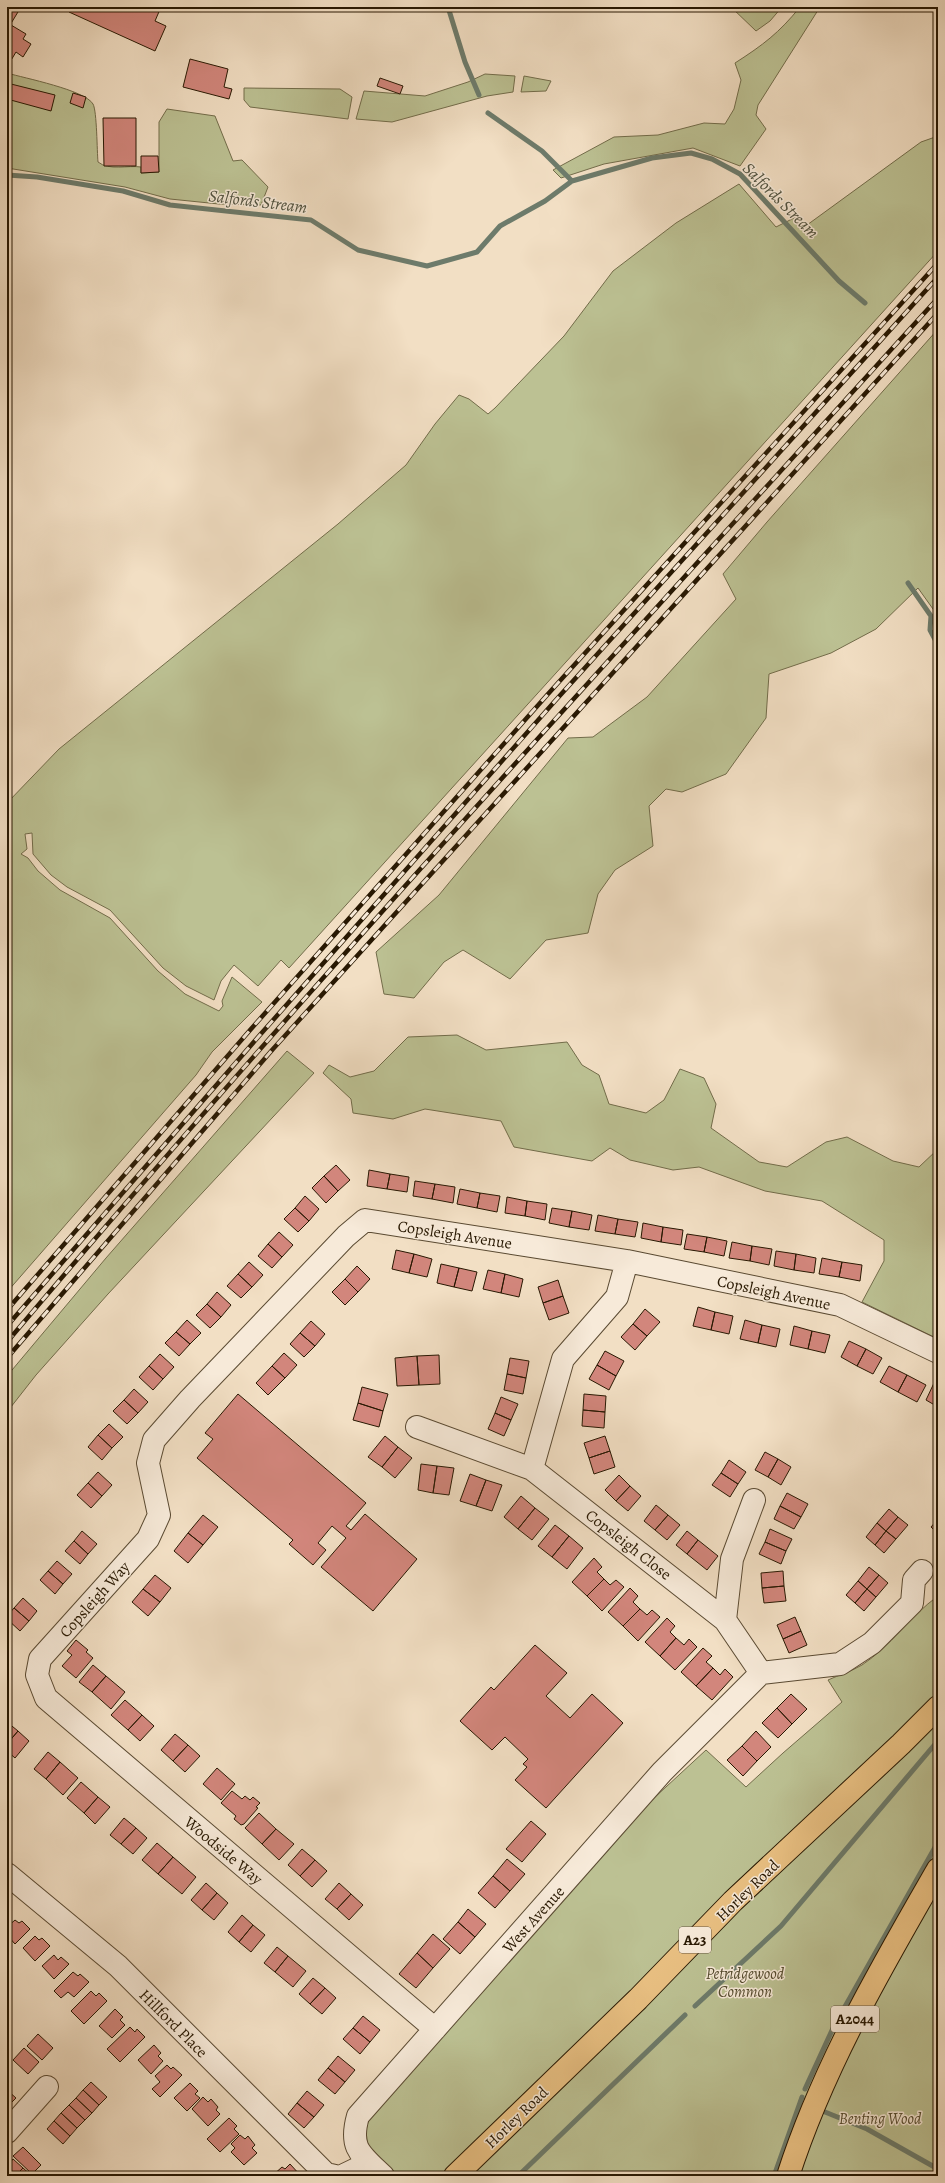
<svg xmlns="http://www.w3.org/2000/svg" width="945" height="2183" viewBox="0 0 945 2183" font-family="Alegreya,serif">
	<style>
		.green { fill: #bcc193; stroke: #726c4a }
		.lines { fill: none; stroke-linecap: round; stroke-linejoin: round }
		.stream { stroke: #6d7b6b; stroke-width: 5 }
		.building { fill: #d2867c; stroke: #281802 }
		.minor-casing { stroke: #5a4a32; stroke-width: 24 }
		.major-casing { stroke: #281802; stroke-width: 24 }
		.minor { stroke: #f7ead9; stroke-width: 22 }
		.major { stroke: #e9c082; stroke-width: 22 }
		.rail-casing { stroke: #281802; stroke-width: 4.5 }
		.rail { stroke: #f7ead9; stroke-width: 3; stroke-dasharray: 9; stroke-linecap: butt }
		.labels { text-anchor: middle; stroke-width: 3; stroke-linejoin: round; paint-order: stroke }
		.shield { fill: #f7ead9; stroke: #665742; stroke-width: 1 }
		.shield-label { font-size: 15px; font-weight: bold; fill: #281802 }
		.street-label { font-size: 16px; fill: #281802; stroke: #f7ead9 }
		.park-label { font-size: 16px; font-style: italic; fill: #544b2e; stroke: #f7ead9 }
		.water-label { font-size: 17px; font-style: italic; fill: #50523f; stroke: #f7ead9 }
	</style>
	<rect width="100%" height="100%" fill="#f2dfc4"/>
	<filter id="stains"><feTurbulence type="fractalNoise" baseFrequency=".005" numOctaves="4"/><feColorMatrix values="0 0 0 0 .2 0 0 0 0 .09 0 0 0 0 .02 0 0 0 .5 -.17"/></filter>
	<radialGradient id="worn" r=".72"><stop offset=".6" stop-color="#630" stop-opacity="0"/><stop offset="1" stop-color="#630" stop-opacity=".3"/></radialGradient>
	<path class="green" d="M731,7h51l-12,14 -14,10z
		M800,7h20l-62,98 -2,10 10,14 -26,37 -47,-18 -89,16 -43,14 -8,-8 61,-33 44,-2 46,-12 21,1 9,-15 7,-29 -6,-17c28,-18 44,-30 65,-56z
		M7,73c17,5 78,17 86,31 4,7 4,48 5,58 11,9 30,3 43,5v6l18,-1v-50l8,-13 48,7 18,45 9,-1 26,27 -7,18 -42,-1 -49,-5 -45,-12 -118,-19z
		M485,74l30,2 -2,16 -26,4 -95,26 -36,-3 8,-28 61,5 43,-14z
		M524,76l27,5 -5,10 -25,1z
		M244,88l96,1 12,8 -4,22 -98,-12 -6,-7z
		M938,136v115l-649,717 -8,-8 -23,26 -24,-21 -13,16 -7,19 -28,-14 -23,-18 -53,-58 -43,-23 -16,-12 -18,-21 -1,-21 -7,1 2,15 -6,5 7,4 10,13 22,19 50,28 48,53 27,23 34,17 4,-5 -1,-5 10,-24 30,25 -50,50 -16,23 -189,217v-489l52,-54 279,-225 68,-59 29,-41 24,-29 10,4 19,15 7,-6 69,-72 49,-65 63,-48 63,-39 37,43 20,-10 11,8 114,-83z
		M938,329v287l-20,-28 -42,41 -45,24 -62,21 -3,44 -40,56 -44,18 -16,-3 -17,17 4,40 -38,24 -17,24 -10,39 -42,7 -36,39 -47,-29 -19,12 -30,36 -30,-4 -8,-42 63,-57 129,-157 25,-1 54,-40 89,-98 -13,-25 44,-52z
		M457,1035l29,15 81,-8 15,23 17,10 10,29 37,9 18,-13 16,-31 24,9 12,26 -5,24 48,34 28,5 39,-25 21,-5 46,24 26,6 19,-18v184l-2,5 -74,-36 22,-41v-21l-62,-39 -57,-10 -66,-24 -26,3 -43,-10 -20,-12 -18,13 -78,-14 -13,-26 -76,-12 -32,10 -40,-6 -2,-14 -28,-26 6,-8 21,12 24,-6 34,-34z
		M287,1051l27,22 -206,221 -72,81 -29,37v-36l99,-118z
		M938,1596v580h-590l19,-35 -1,-11 4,-16 270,-303 66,-61 40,37 37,-34 59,-51 -14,-22c11,-5 24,-9 34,-15 29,-19 48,-49 76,-69z"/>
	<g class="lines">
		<path class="stream" d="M448,7l17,55 14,33
			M488,113l54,38 30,30
			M7,175l30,2 86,14 47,14 141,15 47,30 69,16 50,-14 23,-26 45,-25 27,-20 80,-23 39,-5 21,6 28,15 99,107 26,22
			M908,583l23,33 -1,14 8,15
			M695,2006l86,-80 155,-183
			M805,2089l29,-63 104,-184
			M825,2112l42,17 71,40
			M518,2176l167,-161
			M774,2176l28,-79"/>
	</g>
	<path class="building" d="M7,7h14l-14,23z
		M72,7h89l-6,14 11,5 -11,25 -86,-39z
		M11,25l15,9 -3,5 8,5 -8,13 -7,-5 -9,15v-36z
		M190,59l38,10 -4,18 8,2 -3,10 -46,-12z
		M380,78l23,8 -3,8 -23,-8z
		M7,83l48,12 -4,16 -44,-12z
		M73,93l13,4 -3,11 -13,-5z
		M103,118h33v48h-32z
		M141,156h17l1,16 -18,1z
		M336,1165l14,15 -12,11 -14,-15z
		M369,1170l21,4 -3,15 -20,-3z
		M390,1174l19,3 -2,15 -20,-3z
		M324,1176l14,15 -12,12 -14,-15z
		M415,1181l20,3 -3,15 -19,-3z
		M435,1184l20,3 -2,16 -21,-4z
		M460,1189l20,4 -3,15 -20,-4z
		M480,1193l20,3 -3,16 -20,-4z
		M305,1196l14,13 -10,12 -14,-13z
		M507,1197l20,4 -2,15 -20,-3z
		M527,1201l20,3 -2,16 -20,-4z
		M295,1208l14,13 -11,11 -14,-13z
		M552,1208l20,3 -3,16 -20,-4z
		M572,1211l20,4 -3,15 -20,-3z
		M598,1215l20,4 -3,15 -20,-3z
		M618,1219l20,3 -3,15 -20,-3z
		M643,1223l20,4 -2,15 -20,-4z
		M663,1227l20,3 -2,15 -20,-3z
		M279,1232l14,13 -11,12 -14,-13z
		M687,1234l20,3 -3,15 -20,-3z
		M707,1237l20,4 -3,15 -20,-4z
		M732,1242l20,4 -2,15 -21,-3z
		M268,1244l14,13 -10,11 -14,-12z
		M752,1246l20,3 -3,16 -19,-4z
		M396,1250l18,4 -5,19 -17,-4z
		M776,1251l20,3 -2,16 -20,-4z
		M414,1254l18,5 -5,18 -18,-4z
		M796,1254l20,4 -2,15 -20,-3z
		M822,1258l20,4 -3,15 -20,-3z
		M249,1262l14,13 -11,12 -14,-13z
		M842,1262l20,3 -2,16 -21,-4z
		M441,1264l18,4 -5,19 -17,-4z
		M357,1266l13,13 -12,13 -13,-13z
		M459,1268l18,4 -5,19 -18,-4z
		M488,1270l17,4 -4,19 -18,-4z
		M238,1274l14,13 -11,11 -14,-12z
		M505,1274l18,5 -4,18 -18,-4z
		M345,1279l13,13 -13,13 -13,-13z
		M558,1280l5,16 -20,7 -5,-16z
		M217,1292l14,13 -10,12 -14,-13z
		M563,1296l6,17 -20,7 -6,-17z
		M207,1304l14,13 -11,11 -14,-13z
		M698,1307l17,5 -4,18 -18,-4z
		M645,1309l15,13 -13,14 -14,-12z
		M715,1312l18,4 -4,18 -18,-4z
		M187,1320l14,13 -11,11 -14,-12z
		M745,1320l17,5 -4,18 -18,-4z
		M311,1321l14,13 -10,12 -15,-13z
		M633,1324l14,12 -12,14 -14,-13z
		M762,1325l18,4 -4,18 -18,-4z
		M794,1326l18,5 -4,18 -18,-4z
		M812,1331l18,4 -5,18 -17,-4z
		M176,1332l14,12 -11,12 -14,-13z
		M300,1333l15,13 -11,11 -14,-13z
		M849,1341l17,8 -9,17 -16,-9z
		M866,1349l16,9 -9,16 -16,-8z
		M605,1351l19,10 -8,15 -19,-11z
		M284,1353l13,12 -12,13 -13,-12z
		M160,1354l14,13 -11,12 -14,-13z
		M439,1355l1,29 -21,1 -2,-29z
		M417,1356l2,29 -22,1 -2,-28z
		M510,1358l19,3 -3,17 -19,-4z
		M597,1365l19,11 -7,14 -20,-11z
		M149,1366l14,13 -10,11 -14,-13z
		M272,1366l13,12 -17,17 -12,-12z
		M889,1366l18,9 -9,17 -18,-10z
		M507,1374l19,4 -3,16 -19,-4z
		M907,1375l19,10 -9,17 -19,-10z
		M934,1383l4,2v22l-12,-7z
		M362,1387l26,7 -5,17 -25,-8z
		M134,1389l14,13 -10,11 -14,-13z
		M238,1394l128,109 -20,23 5,4 14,-16 52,45 -44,52 -52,-44 25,-29 -14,-12 -14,17 8,7 -13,15 -24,-21 4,-4 -96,-82 16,-19 -8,-6z
		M584,1394l22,2 -1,16 -22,-2z
		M501,1397l17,7 -7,16 -16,-7z
		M124,1400l14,13 -11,11 -14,-13z
		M358,1403l25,8 -4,16 -26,-7z
		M583,1410l22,2 -1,16 -22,-2z
		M495,1413l16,7 -7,16 -16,-7z
		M109,1424l14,13 -11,11 -14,-13z
		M98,1435l14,13 -10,12 -14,-13z
		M385,1436l13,11 -16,20 -14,-10z
		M605,1436l5,15 -21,7 -5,-15z
		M398,1447l14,11 -17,20 -13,-11z
		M610,1451l5,16 -21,7 -5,-16z
		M765,1452l13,7 -10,18 -13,-7z
		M778,1459l13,8 -10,18 -13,-8z
		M729,1460l17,12 -8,12 -17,-11z
		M421,1464l16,2 -4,27 -15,-3z
		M437,1466l17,2 -5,27 -16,-2z
		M98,1472l14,13 -10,11 -14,-13z
		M721,1473l17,11 -8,13 -18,-12z
		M470,1474l16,6 -10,26 -16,-5z
		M619,1475l11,11 -14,15 -11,-11z
		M486,1480l16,5 -10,26 -16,-5z
		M88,1483l14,13 -11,12 -14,-13z
		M630,1486l11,10 -13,15 -12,-10z
		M787,1493l21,11 -7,13 -21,-11z
		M521,1496l14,12 -17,21 -14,-12z
		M656,1505l12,10 -13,15 -11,-9z
		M780,1506l21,11 -7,12 -20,-10z
		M535,1508l14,11 -17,21 -14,-11z
		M889,1509l9,8 -12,14 -9,-8z
		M203,1515l15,12 -15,18 -15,-12z
		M668,1515l12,10 -13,15 -12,-10z
		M898,1517l10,8 -12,14 -10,-8z
		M938,1519v15l-7,-7z
		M877,1523l9,8 -11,14 -9,-8z
		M555,1525l14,11 -17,21 -14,-11z
		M770,1529l22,10 -6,12 -21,-9z
		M82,1531l15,13 -9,10 -14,-13z
		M687,1531l11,9 -11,14 -11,-9z
		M886,1531l10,8 -12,14 -9,-8z
		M188,1533l15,12 -15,18 -14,-12z
		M569,1536l14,12 -16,21 -15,-12z
		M698,1540l20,16 -11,14 -20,-16z
		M74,1541l14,13 -8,10 -15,-13z
		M765,1542l21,9 -5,13 -22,-10z
		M594,1558l8,9 -5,5 7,7 -17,17 -15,-14z
		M57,1561l15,13 -9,10 -15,-13z
		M869,1567l10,8 -12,14 -9,-8z
		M48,1571l15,13 -8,10 -15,-14z
		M783,1571l1,15 -22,2 -1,-15z
		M155,1575l16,13 -11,14 -17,-13z
		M879,1575l9,8 -12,14 -9,-8z
		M604,1579l6,6 6,-5 8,7 -22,24 -15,-15z
		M858,1581l9,8 -12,14 -9,-8z
		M784,1586l2,15 -22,2 -2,-15z
		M630,1588l8,8 -5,6 7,7 -17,17 -15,-14z
		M143,1589l17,13 -12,14 -16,-14z
		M867,1589l9,8 -12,14 -9,-8z
		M23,1598l14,13 -8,10 -15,-13z
		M14,1608l15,13 -9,10 -13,-12v-3z
		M640,1609l7,6 5,-5 8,7 -22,24 -15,-15z
		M795,1617l6,14 -18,8 -6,-14z
		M667,1618l8,8 -5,6 6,6 -16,18 -15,-14z
		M801,1631l6,14 -18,8 -6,-14z
		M676,1638l8,7 5,-6 8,8 -22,23 -15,-14z
		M76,1640l12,10 -2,2 7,6 -17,20 -14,-12 10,-11 -5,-4z
		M535,1645l32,28 -21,23 24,22 22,-24 31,29 -77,85 -31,-28 12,-13 -4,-3 5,-5 -23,-22 -13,13 -32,-29 31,-34 3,3z
		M703,1648l9,8 -6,6 7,6 -17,18 -15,-14z
		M93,1665l13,11 -14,16 -13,-10z
		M713,1668l7,7 5,-6 8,8 -21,23 -16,-14z
		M106,1676l19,16 -14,17 -19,-17z
		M791,1694l16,15 -15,15 -15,-16z
		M125,1700l17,15 -14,15 -17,-15z
		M777,1708l15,16 -14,14 -16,-15z
		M142,1715l12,11 -14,15 -12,-11z
		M7,1722l11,9 -11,13z
		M18,1731l11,10 -14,17 -8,-7v-7z
		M756,1731l15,16 -14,14 -15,-15z
		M175,1734l13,11 -15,16 -12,-11z
		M188,1745l12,11 -15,16 -12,-11z
		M742,1746l15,15 -14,15 -16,-16z
		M48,1752l12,10 -14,17 -12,-10z
		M60,1762l18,16 -15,17 -17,-16z
		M217,1768l18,16 -14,16 -18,-16z
		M81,1782l17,15 -14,16 -17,-15z
		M232,1791l10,8 3,-3 5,4 3,-3 7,6 -4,4 2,1 -14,16 -3,1 -7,-6 2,-3 -15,-13z
		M98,1797l12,10 -15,17 -11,-11z
		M259,1813l17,16 -14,15 -17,-16z
		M124,1818l12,10 -15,16 -11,-9z
		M531,1821l15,13 -24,28 -16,-13z
		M136,1828l11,10 -14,16 -12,-10z
		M276,1829l18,15 -15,16 -17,-16z
		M157,1843l16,14 -15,17 -16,-14z
		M302,1849l13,11 -15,16 -12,-11z
		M173,1857l23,20 -14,17 -24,-20z
		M507,1859l18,15 -15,17 -17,-15z
		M315,1860l12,11 -15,16 -12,-11z
		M493,1876l17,15 -15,17 -17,-15z
		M206,1883l11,10 -15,17 -11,-10z
		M339,1883l12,11 -14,15 -12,-10z
		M217,1893l11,10 -14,17 -12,-10z
		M351,1894l12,11 -14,15 -12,-11z
		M468,1909l18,15 -11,13 -17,-15z
		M242,1915l11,10 -14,17 -11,-10z
		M15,1920l4,3 3,-2 8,8 -15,15 -8,-9v-8z
		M458,1922l17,15 -15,17 -17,-15z
		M253,1925l12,10 -14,17 -12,-10z
		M433,1934l17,15 -17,19 -16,-15z
		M35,1936l4,4 3,-2 8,8 -15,15 -12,-13z
		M277,1947l11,9 -13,16 -11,-9z
		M417,1953l16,15 -17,20 -17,-14z
		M54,1955l4,5 3,-3 8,7 -15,15 -12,-13z
		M288,1956l18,15 -13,16 -18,-15z
		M73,1972l5,4 2,-2 9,8 -15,15 -6,-5 -7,6 -7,-7z
		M313,1978l12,10 -15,16 -11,-10z
		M325,1988l11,10 -14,16 -12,-10z
		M91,1991l5,5 3,-3 8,8 -23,23 -13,-13z
		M115,2009l8,8 -3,3 5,5 -13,13 -13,-12z
		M363,2016l17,14 -10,12 -17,-14z
		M130,2027l5,5 2,-3 8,8 -25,25 -13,-13z
		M353,2028l17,14 -10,12 -17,-15z
		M38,2034l15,14 -11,12 -15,-14z
		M154,2045l7,8 -3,3 5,5 -12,13 -13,-14z
		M24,2048l15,14 -11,12 -15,-14z
		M338,2056l17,14 -10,12 -17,-14z
		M167,2065l4,4 2,-2 9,8 -22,22 -8,-8 8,-7 -5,-6z
		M328,2068l17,14 -10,12 -17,-14z
		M91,2082l16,15 -8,8 -16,-15z
		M190,2083l8,8 -3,3 5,4 -13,13 -13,-13z
		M7,2090l9,8 -9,9z
		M83,2090l16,15 -7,8 -16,-15z
		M307,2091l17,14 -10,12 -17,-14z
		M203,2097l5,5 3,-3 7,8 -2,3 4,4 -12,12 -16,-17z
		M76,2098l16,15 -7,7 -16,-15z
		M297,2103l17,14 -10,11 -16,-14z
		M69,2105l16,15 -8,8 -16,-15z
		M61,2113l16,15 -7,8 -16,-15z
		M229,2118l8,8 -3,3 5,5 -19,18 -13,-13z
		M54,2121l16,15 -7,8 -16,-15z
		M240,2135l5,4 3,-3 7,9 -3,3 5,5 -13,12 -13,-13 4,-4 -4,-4z
		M23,2147l18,18 -9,9 -19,-18z
		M13,2159l10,9 -8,8h-4l-4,-4v-5z
		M290,2164l11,12h-29l10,-9 3,2z
		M23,2168l9,8h-17z"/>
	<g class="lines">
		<g class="minor-casing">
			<path id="minor" d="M417,1427l115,42 193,151 36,53
				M532,1469l31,-110 54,-62 10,-36
				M725,1620l7,-61 22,-59
				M761,1673l79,-9 32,-21 40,-40 2,-23 8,-9
				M7,1874l111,92 208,208 9,2
				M435,2029l-389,-331 -9,-23 3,-16 108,-120 11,-24 -11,-52 6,-23 36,-41 156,-163 19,-16 262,41 213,44 98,47
				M7,2132l40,-45
				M342,2176l27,-13
				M383,2176c-23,-22 -34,-28 -25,-60l304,-344 99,-99"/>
		</g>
		<g class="major-casing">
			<path id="major" d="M455,2176l183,-177 95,-98 168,-157 37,-37
				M788,2176c35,-109 93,-208 150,-307"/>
		</g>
		<use href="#minor" class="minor"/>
		<use href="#major" class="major"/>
		<g class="rail-casing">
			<path id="rail" d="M7,1310l244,-281 297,-335 390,-431
				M7,1326l252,-290 296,-335 383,-424
				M7,1342c301,-356 618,-699 931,-1044
				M7,1358l266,-309 665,-736"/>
		</g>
		<use href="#rail" class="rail"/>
	</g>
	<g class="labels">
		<g class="shield">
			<rect x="679" y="1927" width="32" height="26" rx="3"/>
			<rect x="831" y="2006" width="48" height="26" rx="3"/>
		</g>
		<g class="shield-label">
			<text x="695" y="1945">A23</text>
			<text x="855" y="2024">A2044</text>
		</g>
		<g class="street-label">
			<text transform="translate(455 1234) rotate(9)" y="6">Copsleigh Avenue</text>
			<text transform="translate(774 1292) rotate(12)" y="6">Copsleigh Avenue</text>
			<text transform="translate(629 1544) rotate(38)" y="6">Copsleigh Close</text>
			<text transform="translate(94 1599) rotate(-48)" y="6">Copsleigh Way</text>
			<text transform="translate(224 1850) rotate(40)" y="6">Woodside Way</text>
			<text transform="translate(747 1890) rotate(-44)" y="6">Horley Road</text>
			<text transform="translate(533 1919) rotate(-48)" y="6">West Avenue</text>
			<text transform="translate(174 2023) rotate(45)" y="6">Hillford Place</text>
			<text transform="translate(516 2117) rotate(-44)" y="6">Horley Road</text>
		</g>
		<g class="park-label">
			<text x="745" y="1979">Petridgewood<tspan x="745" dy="18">Common</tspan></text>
			<text x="880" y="2124">Benting Wood</text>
		</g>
		<g class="water-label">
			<text transform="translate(781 200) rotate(45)" y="6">Salfords Stream</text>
			<text transform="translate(258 201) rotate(7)" y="6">Salfords Stream</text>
		</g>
	</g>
	<rect width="945" height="2183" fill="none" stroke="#f2dfc4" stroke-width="24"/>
	<rect x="8" y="8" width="929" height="2167" fill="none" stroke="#281802" stroke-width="2"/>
	<rect x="12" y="12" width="921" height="2159" fill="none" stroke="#281802"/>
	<rect width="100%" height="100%" filter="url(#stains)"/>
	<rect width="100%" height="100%" fill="url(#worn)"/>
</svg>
